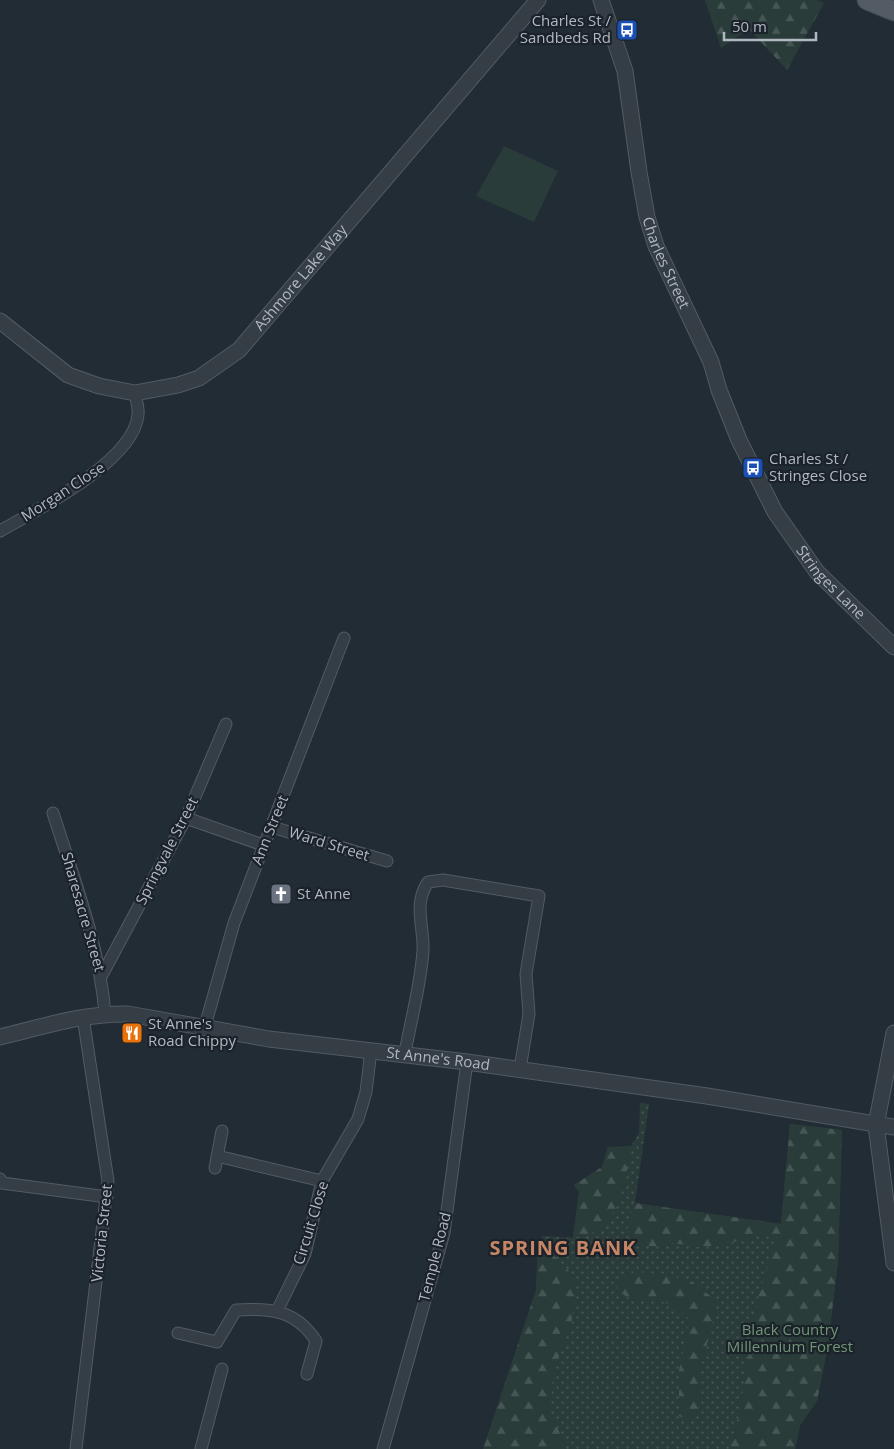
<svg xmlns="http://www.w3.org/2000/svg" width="894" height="1449" viewBox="0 0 894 1449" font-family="'Open Sans',sans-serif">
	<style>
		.grass { fill: url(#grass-dots) }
		.forest { fill: url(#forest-firs) }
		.pitch { fill: #2a3c3a }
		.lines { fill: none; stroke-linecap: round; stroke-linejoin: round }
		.minor-casing { stroke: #535b62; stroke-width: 13 }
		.tertiary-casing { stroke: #535b62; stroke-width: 17 }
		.primary-casing { stroke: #3f464e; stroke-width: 21 }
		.minor { stroke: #353d45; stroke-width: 11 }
		.tertiary { stroke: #353d45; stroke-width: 15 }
		.primary { stroke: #535c65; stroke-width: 19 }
		.labels { text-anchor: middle; stroke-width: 4.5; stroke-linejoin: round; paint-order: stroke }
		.poi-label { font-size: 15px; fill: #b0b8c1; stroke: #1b2229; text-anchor: start }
		.street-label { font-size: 15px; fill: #b0b8c1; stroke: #1b2229 }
		.park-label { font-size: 15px; fill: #719576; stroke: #1b2229 }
		.district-label { font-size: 20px; font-weight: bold; letter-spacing: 1px; fill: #c58667; stroke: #1b2229 }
	</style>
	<defs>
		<pattern id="grass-dots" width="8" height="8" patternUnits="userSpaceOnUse" patternTransform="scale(1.25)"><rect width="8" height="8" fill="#2a3c3a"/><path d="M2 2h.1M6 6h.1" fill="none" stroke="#465655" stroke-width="1.8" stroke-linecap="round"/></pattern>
		<pattern id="forest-firs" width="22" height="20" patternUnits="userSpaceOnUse" patternTransform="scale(1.25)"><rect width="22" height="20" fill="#2a3c3a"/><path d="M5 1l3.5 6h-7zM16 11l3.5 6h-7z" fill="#465655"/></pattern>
	</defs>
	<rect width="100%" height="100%" fill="#222c34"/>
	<path class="grass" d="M640,1103l9,1 -14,99 146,21 9,-100 52,6 -4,131 -10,84 -11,56 -17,24 -5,24h-312l53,-159 2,-40 4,-14 31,2 6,-46 -5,-7 28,-18 6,-20 23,-1 8,-13z"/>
	<path class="forest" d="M705,0h112l7,3 -37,67 -38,-41 -28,19z
		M790,1124l52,6 -4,131 -10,84 -11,56 -17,24 -5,24h-66l10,-34 20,-122 18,-56 -18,-1 -43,10 -19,1 -23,-4 -20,4 -20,-5 -7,-11 7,-28 147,21z
		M608,1147h23c-5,26 -9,74 -39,86 -6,2 -13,3 -19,5l6,-46 -5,-7 28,-18z
		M538,1250l14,4 25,25 -6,46 -16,42 -6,45 15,29 1,8h-82l53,-159z
		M635,1272l31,2 26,8 21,16 3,12 -15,56 -3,42 -11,12 -8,-4v-45l10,-52c-8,-7 -16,-14 -26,-17 -19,-6 -33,5 -47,-16l6,-9z"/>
	<path class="pitch" d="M504,146l54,25 -24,51 -58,-26z"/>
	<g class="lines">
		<g class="minor-casing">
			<path id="minor" d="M0,531c37,-21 134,-70 138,-116 1,-7 -2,-15 -3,-22
				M53,813c21,66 46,131 52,200
				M186,818l77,27
				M272,827l115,34
				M102,975l84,-157 40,-94
				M205,1026l29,-103 110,-285
				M405,1053c6,-34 16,-69 18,-103 1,-24 -10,-46 5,-68l15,-2 96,16 -13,78 3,40 -9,55
				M217,1156l105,25
				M215,1168l7,-37
				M0,1179l2,4 105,14
				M277,1311l28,-57 17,-73 36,-62 8,-27 5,-42
				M178,1333l39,9 19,-32c35,-2 60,0 80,31l-9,33
				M76,1449l32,-268 -25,-164
				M201,1449l21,-80
				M383,1449l61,-216 23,-171"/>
		</g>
		<g class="tertiary-casing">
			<g id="tertiary">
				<path id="s1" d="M601,0l24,71 14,101 8,45 9,29 55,116 8,28 20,50 36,72 42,60 77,75"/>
				<path id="s2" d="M0,321l68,54 31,11 36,7 43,-8 21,-7 40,-28 299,-350"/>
				<path d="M894,1033l-18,92 18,138"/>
				<path id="s3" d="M0,1037c42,-10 84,-24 128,-23l141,25 198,23 240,34 187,31"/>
			</g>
		</g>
		<g class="primary-casing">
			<path id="primary" d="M867,0l27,11"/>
		</g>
		<use href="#minor" class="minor"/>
		<use href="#tertiary" class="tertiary"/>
		<use href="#primary" class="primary"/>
	</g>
	<defs>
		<g id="bus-square" transform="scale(1.125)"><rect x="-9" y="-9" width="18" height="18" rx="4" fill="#1a4fb4" stroke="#1b2229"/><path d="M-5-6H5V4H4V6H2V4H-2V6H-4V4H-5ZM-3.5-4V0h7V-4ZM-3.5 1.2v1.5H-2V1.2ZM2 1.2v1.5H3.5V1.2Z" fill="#fff"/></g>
		<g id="church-square" transform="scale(1.125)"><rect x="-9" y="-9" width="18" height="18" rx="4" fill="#6b7280" stroke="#1b2229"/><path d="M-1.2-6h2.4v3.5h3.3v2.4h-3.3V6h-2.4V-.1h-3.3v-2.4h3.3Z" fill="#fff"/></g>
		<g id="restaurant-square" transform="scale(1.125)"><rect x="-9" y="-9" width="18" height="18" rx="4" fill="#e8710a" stroke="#1b2229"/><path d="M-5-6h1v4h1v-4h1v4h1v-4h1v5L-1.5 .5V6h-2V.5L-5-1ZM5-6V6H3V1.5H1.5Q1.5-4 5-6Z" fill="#fff"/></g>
	</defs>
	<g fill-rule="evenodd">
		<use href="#bus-square" x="627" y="30"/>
		<use href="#bus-square" x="753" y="468"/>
		<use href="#church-square" x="281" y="894"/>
		<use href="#restaurant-square" x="132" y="1033"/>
	</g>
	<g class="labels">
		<g class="poi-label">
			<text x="611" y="26" text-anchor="end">Charles St /<tspan x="611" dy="17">Sandbeds Rd</tspan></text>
			<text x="769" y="464">Charles St /<tspan x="769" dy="17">Stringes Close</tspan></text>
			<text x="297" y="899">St Anne</text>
			<text x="148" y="1029">St Anne's<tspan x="148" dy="17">Road Chippy</tspan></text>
		</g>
		<g class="street-label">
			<text dy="5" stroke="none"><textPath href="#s1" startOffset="272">Charles Street</textPath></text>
			<text dy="5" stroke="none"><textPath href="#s2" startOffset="366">Ashmore Lake Way</textPath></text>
			<text transform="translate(63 492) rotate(-33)" y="5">Morgan Close</text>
			<text dy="5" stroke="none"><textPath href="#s1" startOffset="635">Stringes Lane</textPath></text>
			<text transform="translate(270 830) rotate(-68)" y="5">Ann Street</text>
			<text transform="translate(329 844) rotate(17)" y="5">Ward Street</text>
			<text transform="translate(167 851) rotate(-63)" y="5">Springvale Street</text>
			<text transform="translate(83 912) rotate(74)" y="5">Sharesacre Street</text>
			<text dy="5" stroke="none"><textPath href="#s3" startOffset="444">St Anne's Road</textPath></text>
			<text transform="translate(311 1223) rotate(-73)" y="5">Circuit Close</text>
			<text transform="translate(102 1233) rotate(-84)" y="5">Victoria Street</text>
			<text transform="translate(435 1257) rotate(-76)" y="5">Temple Road</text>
		</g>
		<g class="park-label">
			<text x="790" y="1335">Black Country<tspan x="790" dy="17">Millennium Forest</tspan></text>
		</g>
		<g class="district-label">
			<text x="563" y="1255">SPRING BANK</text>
		</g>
	</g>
	<path d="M724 32v8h92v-8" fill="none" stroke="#b0b8c1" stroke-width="2.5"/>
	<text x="732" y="32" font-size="15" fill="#b0b8c1" stroke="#1b2229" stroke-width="4" paint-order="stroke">50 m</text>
</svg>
